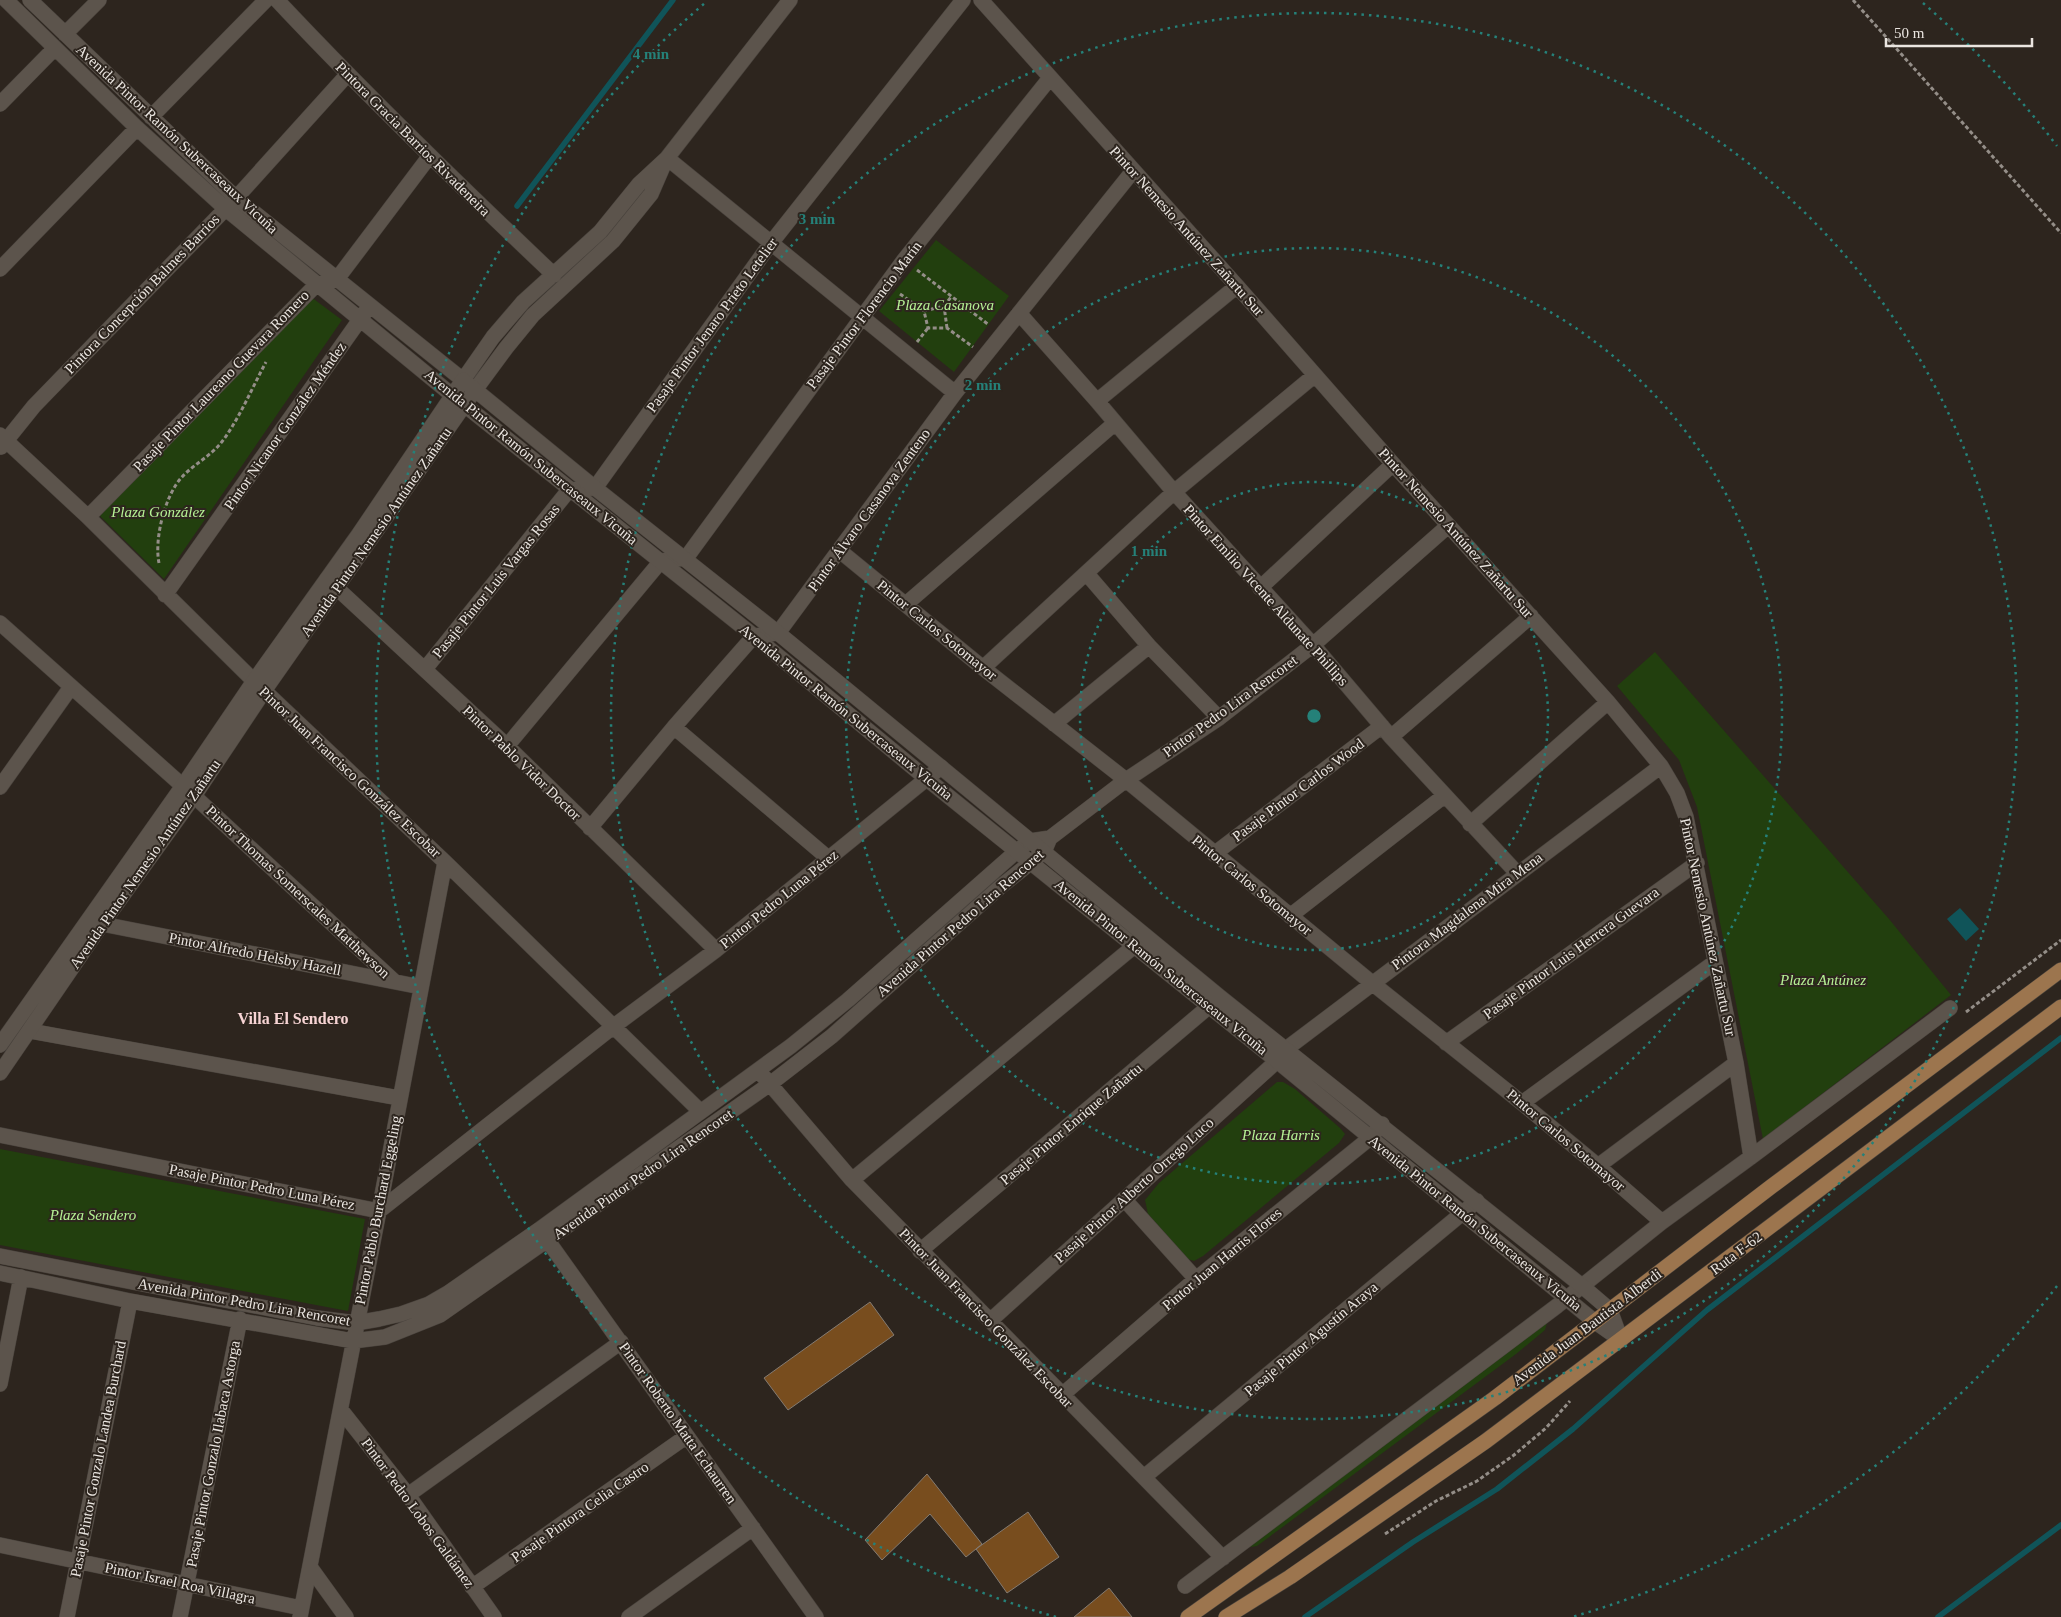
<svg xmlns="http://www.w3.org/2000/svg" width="2061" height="1617" viewBox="0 0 2061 1617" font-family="Georgia,serif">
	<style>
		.green { fill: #223f0e }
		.water { fill: #105459 }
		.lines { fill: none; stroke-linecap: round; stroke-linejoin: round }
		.stream { stroke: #105459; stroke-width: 5.5 }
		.building { fill: #784d1e; stroke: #847b72 }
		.minor-casing { stroke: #48423c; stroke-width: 16 }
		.tertiary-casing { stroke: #48423c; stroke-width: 16 }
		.primary-casing { stroke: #48423c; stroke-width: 16 }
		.path { stroke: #948e88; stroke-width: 3; stroke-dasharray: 4 2.5; stroke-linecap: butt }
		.minor { stroke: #5c544c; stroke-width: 15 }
		.tertiary { stroke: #5c544c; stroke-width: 15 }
		.primary { stroke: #9c754e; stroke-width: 15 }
		.ring { fill: none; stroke: #258179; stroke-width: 2.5; stroke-dasharray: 2.5 5 }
		.labels { text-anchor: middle; stroke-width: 4; stroke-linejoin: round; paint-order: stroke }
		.street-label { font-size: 15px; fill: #eae5e0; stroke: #2d251e }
		.park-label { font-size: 15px; font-style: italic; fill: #b6f295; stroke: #2d251e }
		.neighbourhood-label { font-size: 16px; font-weight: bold; fill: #f7d4d4; stroke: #2d251e }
		.centre { fill: #258179; stroke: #2d251e; stroke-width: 2.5 }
		.ring-label { font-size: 15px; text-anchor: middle; font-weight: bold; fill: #258179; stroke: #2d251e; stroke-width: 4; stroke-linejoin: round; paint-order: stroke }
	</style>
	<rect width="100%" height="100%" fill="#2d251e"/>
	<path class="green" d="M936,240l73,56 -55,76 -75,-61z
		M311,297l31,23 -178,259 -67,-66z
		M1655,652l234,267 62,76 -188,144 -66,-332 -18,-47 -62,-74z
		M1277,1082h6l12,7 45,39 5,6 -6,9 -136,113 -9,5 -6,-2 -40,-45 -3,-14 14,-17z
		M0,1149l365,70 -17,92 -348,-66z
		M1547,1323l-2,7 -29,24 -259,192 -6,1 -2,-2z"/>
	<path class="water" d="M1960,908l19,21 -13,12 -19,-22z"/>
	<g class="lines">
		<path class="stream" d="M517,206l156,-206
			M1305,1617l108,-75 84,-53 76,-60 134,-119 354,-272
			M1938,1617l123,-92"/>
	</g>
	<path class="building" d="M870,1302l24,33 -106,75 -24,-32z
		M927,1474l55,70 -6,5 52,-37 31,45 -52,36 -31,-44 -10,8 -36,-43 -48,46 -17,-20z
		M1109,1588l23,29h-58z"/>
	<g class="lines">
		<g class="minor-casing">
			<path id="minor" d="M6,0l131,128 89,81 226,186
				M30,0l206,198 227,182 30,-43 30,-35 77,-70 39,-48 28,-26 123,-158
				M277,0c89,95 182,185 277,275
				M981,0l256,286 156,178 215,238 53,64 16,27 9,24 50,246 15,94
				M65,34l34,-34
				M0,104l55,-56
				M151,117l115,-117
				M667,158l288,235
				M0,269l137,-141
				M1019,313l78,88 77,91 139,153 78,92 126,136
				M475,390l31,-42 27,-33 80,-74 38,-47 13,-30
				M1097,401l140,-115
				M0,435l88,82 166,164 191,181 255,249
				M1,447l33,-41 202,-208 111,-123
				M88,517l229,-233 20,-5 92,-122
				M840,551l143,117 143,112 246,203 150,120 76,63 64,56
				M1087,574l62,72 70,72
				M327,579l180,167 209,204
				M1260,588l133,-124
				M165,595l201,-284
				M906,604l209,-181
				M0,623l194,173 200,185
				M983,668l191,-176 141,-117
				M425,669l144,-179 26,-2 176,-245 192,-243
				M1054,724l95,-78
				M674,727l154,131
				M1391,737l140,-121
				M507,746l154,-185 25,-3 218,-298 146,-182
				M0,787l71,-100
				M1470,824l138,-122
				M590,828l84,-101 80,-91 24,-3 177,-240 178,-222
				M1214,854l168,-128
				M1290,916l154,-120
				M92,922l329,65
				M30,1031l369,67
				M1446,1043l251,-180
				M763,1076l89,104 371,378
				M1522,1103l193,-141
				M0,1135l379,76 235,-185 102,-76 225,-183
				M1598,1166l138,-103
				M852,1180l292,-242
				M1124,1199l72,80
				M543,1234l273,383
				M920,1251l299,-253
				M0,1256l317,62 39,5 23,-4 22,-5 28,-10 19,-11 92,-64 251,-183 57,-46 169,-149 13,-10 20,-3 76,-58 93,-62 94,-73 135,-119
				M0,1273l130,28 223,40 32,-4 55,-22 330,-231 62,-48 168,-149 44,-35 5,-12
				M991,1320l286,-259 9,-12 375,-283
				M0,1384l21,-107
				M1062,1395l134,-116 174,-141 12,-14
				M341,1410l67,85 86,122
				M1144,1477l333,-276
				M408,1495l213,-153
				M0,1545l301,63
				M310,1567l36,50
				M1185,1586l372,-280 105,-84 89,-65 199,-149
				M472,1587l215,-151
				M67,1617l63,-316
				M180,1617l60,-298
				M300,1617l79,-406 66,-349
				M629,1617l124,-89"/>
		</g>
		<g class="tertiary-casing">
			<path id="tertiary" d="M452,395l302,241 173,143 350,282 317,260 27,19
				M0,1045l182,-258 72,-106 105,-147 104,-154 132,108 183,145 442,364 362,289 28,24 11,30
				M0,1073l102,-149 92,-128 70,-105 206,-294"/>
		</g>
		<g class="primary-casing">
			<path id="primary" d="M1188,1617l307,-219 277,-212 289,-216
				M1226,1617l64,-40 196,-136 575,-434"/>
		</g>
		<path class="path" d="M1853,0l208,233
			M917,270l72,55
			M900,294l24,17
			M944,306l7,-9
			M947,328l-3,-22 -20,5 4,17h19l26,19
			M917,342l11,-14
			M159,563c-5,-24 6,-68 23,-86 13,-14 31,-22 42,-38 17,-24 28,-51 42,-77
			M1966,1012l95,-72
			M1385,1534l51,-33 41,-20 37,-26 32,-27 24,-27"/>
		<use href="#minor" class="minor"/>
		<use href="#tertiary" class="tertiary"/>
		<use href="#primary" class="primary"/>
	</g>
	<g class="ring">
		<circle cx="1314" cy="716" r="234"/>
		<circle cx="1314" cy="716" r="468"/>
		<circle cx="1314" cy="716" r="703"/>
		<path d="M2057 1286A937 937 0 0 1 1572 1617M1056 1617A937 937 0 0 1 705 3M1923 3A937 937 0 0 1 2057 146"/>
	</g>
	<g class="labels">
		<g class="street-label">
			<text transform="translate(177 139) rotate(43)" y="5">Avenida Pintor Ramón Subercaseaux Vicuña</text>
			<text transform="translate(413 139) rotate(45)" y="5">Pintora Gracia Barrios Rivadeneira</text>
			<text transform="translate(1187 231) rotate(48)" y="5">Pintor Nemesio Antúnez Zañartu Sur</text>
			<text transform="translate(142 294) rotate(-46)" y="5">Pintora Concepción Balmes Barrios</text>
			<text transform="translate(864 315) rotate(-53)" y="5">Pasaje Pintor Florencio Marín</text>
			<text transform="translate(712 325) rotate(-54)" y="5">Pasaje Pintor Jenaro Prieto Letelier</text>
			<text transform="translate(221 381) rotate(-46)" y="5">Pasaje Pintor Laureano Guevara Romero</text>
			<text transform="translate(285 426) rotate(-55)" y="5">Pintor Nicanor González Méndez</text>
			<text transform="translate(531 457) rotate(39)" y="5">Avenida Pintor Ramón Subercaseaux Vicuña</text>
			<text transform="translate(869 510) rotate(-54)" y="5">Pintor Álvaro Casanova Zenteno</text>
			<text transform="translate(376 532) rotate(-55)" y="5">Avenida Pintor Nemesio Antúnez Zañartu</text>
			<text transform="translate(1456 533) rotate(48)" y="5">Pintor Nemesio Antúnez Zañartu Sur</text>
			<text transform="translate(496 581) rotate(-51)" y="5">Pasaje Pintor Luis Vargas Rosas</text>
			<text transform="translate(1266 595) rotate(48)" y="5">Pintor Emilio Vicente Aldunate Phillips</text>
			<text transform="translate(937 630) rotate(39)" y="5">Pintor Carlos Sotomayor</text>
			<text transform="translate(1230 706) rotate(-36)" y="5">Pintor Pedro Lira Rencoret</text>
			<text transform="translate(846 712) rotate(39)" y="5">Avenida Pintor Ramón Subercaseaux Vicuña</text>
			<text transform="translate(522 763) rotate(44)" y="5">Pintor Pablo Vidor Doctor</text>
			<text transform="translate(350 772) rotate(43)" y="5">Pintor Juan Francisco González Escobar</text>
			<text transform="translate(1298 790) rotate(-37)" y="5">Pasaje Pintor Carlos Wood</text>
			<text transform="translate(145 864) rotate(-55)" y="5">Avenida Pintor Nemesio Antúnez Zañartu</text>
			<text transform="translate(1252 885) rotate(39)" y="5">Pintor Carlos Sotomayor</text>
			<text transform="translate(298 892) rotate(43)" y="5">Pintor Thomas Somerscales Matthewson</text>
			<text transform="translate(779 899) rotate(-39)" y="5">Pintor Pedro Luna Pérez</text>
			<text transform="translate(1467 911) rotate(-37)" y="5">Pintora Magdalena Mira Mena</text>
			<text transform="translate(960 923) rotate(-41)" y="5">Avenida Pintor Pedro Lira Rencoret</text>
			<text transform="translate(1708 927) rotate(78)" y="5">Pintor Nemesio Antúnez Zañartu Sur</text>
			<text transform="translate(1571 953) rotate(-36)" y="5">Pasaje Pintor Luis Herrera Guevara</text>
			<text transform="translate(255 954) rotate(11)" y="5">Pintor Alfredo Helsby Hazell</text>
			<text transform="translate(1161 967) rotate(39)" y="5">Avenida Pintor Ramón Subercaseaux Vicuña</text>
			<text transform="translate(1071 1124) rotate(-40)" y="5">Pasaje Pintor Enrique Zañartu</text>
			<text transform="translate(1566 1140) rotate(40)" y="5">Pintor Carlos Sotomayor</text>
			<text transform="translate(643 1174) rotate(-35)" y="5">Avenida Pintor Pedro Lira Rencoret</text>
			<text transform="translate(262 1187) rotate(11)" y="5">Pasaje Pintor Pedro Luna Pérez</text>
			<text transform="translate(1134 1190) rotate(-42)" y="5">Pasaje Pintor Alberto Orrego Luco</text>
			<text transform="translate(378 1210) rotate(-79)" y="5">Pintor Pablo Burchard Eggeling</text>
			<text transform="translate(1475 1223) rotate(39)" y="5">Avenida Pintor Ramón Subercaseaux Vicuña</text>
			<text transform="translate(1736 1253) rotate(-37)" y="5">Ruta F-62</text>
			<text transform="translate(1222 1259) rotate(-40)" y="5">Pintor Juan Harris Flores</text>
			<text transform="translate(244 1302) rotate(10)" y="5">Avenida Pintor Pedro Lira Rencoret</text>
			<text transform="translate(986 1318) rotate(46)" y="5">Pintor Juan Francisco González Escobar</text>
			<text transform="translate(1587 1327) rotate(-37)" y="5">Avenida Juan Bautista Alberdi</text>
			<text transform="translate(1311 1339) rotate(-40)" y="5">Pasaje Pintor Agustín Araya</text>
			<text transform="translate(678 1423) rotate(55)" y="5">Pintor Roberto Matta Echaurren</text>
			<text transform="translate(213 1454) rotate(-79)" y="5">Pasaje Pintor Gonzalo Ilabaca Astorga</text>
			<text transform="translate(98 1459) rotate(-79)" y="5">Pasaje Pintor Gonzalo Landea Burchard</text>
			<text transform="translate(580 1512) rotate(-35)" y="5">Pasaje Pintora Celia Castro</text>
			<text transform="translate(418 1513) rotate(54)" y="5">Pintor Pedro Lobos Galdámez</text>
			<text transform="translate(180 1583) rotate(12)" y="5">Pintor Israel Roa Villagra</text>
		</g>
		<g class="park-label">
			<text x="945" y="310">Plaza Casanova</text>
			<text x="158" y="517">Plaza González</text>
			<text x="1823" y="985">Plaza Antúnez</text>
			<text x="1281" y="1140">Plaza Harris</text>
			<text x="93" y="1220">Plaza Sendero</text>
		</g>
		<g class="neighbourhood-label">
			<text x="293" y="1024">Villa El Sendero</text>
		</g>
	</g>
	<circle cx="1314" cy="716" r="8" class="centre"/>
	<g class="ring-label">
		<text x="651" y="59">4 min</text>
		<text x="817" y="224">3 min</text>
		<text x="983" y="390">2 min</text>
		<text x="1149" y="556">1 min</text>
	</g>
	<path d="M1886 38v8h146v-8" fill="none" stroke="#eae5e0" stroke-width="2.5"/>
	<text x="1894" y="38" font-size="15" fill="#eae5e0" stroke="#2d251e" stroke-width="4" paint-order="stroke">50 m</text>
</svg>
